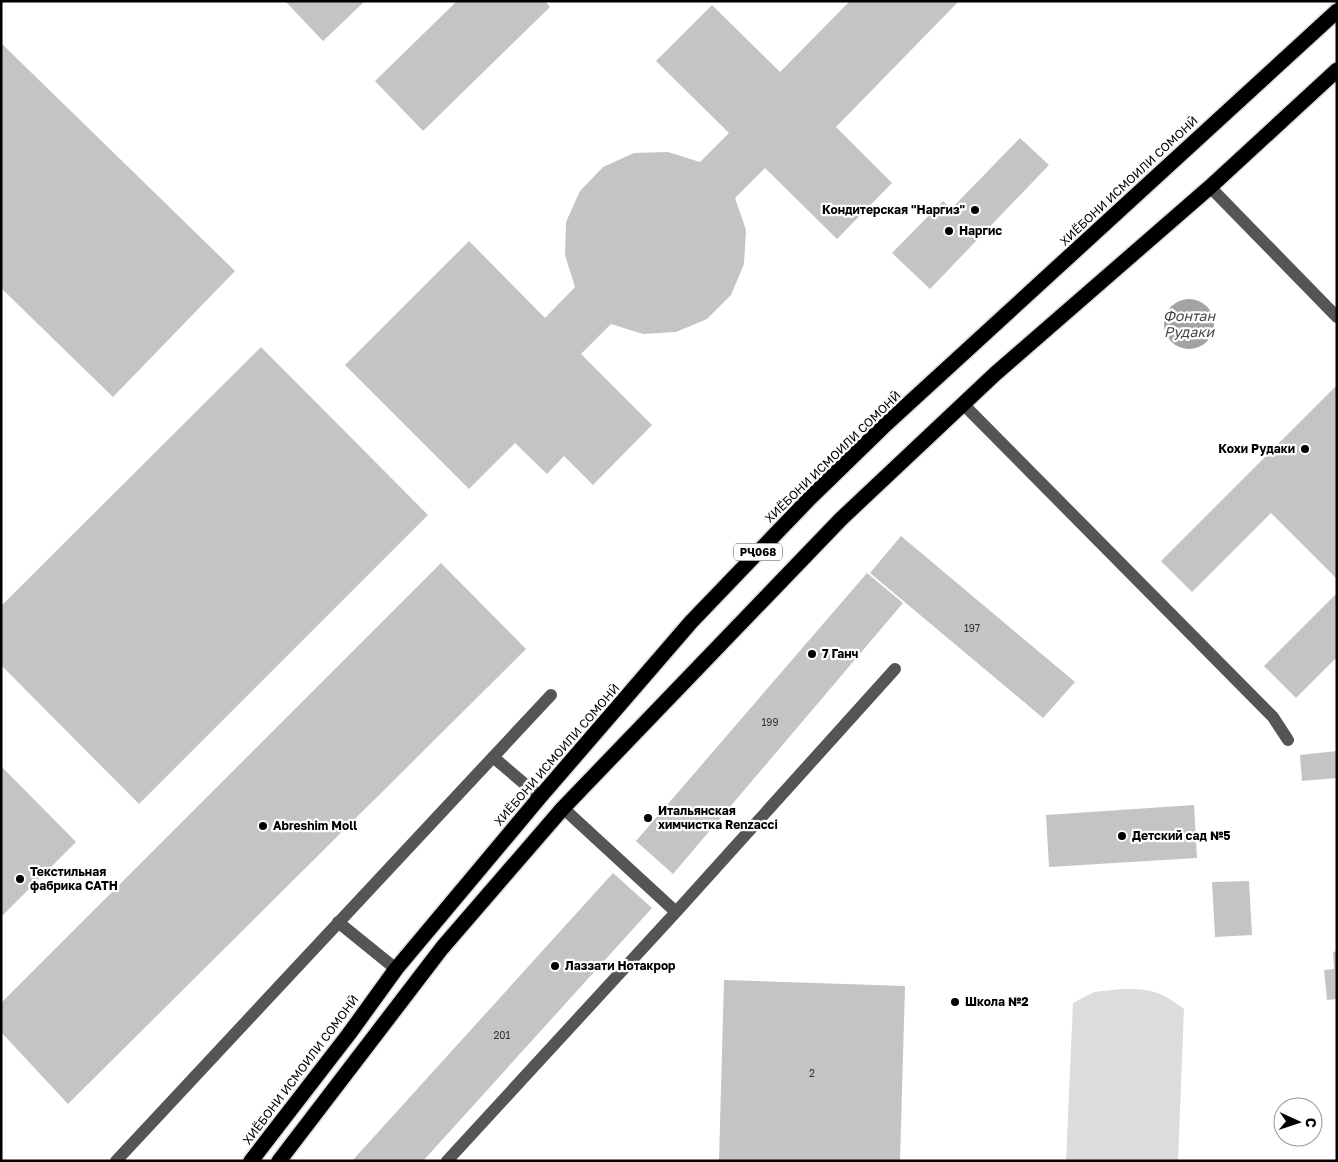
<svg xmlns="http://www.w3.org/2000/svg" width="1338" height="1162" viewBox="0 0 1338 1162" font-family="'Golos Text',sans-serif">
	<style>
		.green { fill: #dcdcdc }
		.water { fill: #a3a3a3 }
		.building { fill: #c4c4c4 }
		.lines { fill: none; stroke-linecap: round; stroke-linejoin: round }
		.highway-casing { stroke: #dbdbdb; stroke-width: 18 }
		.minor { stroke: #555; stroke-width: 12 }
		.highway { stroke: #000; stroke-width: 15 }
		.poi-dot { fill: #000; stroke: #fff; stroke-width: 2 }
		.labels { text-anchor: middle; stroke-width: 4.5; stroke-linejoin: round; paint-order: stroke }
		.number-label { font-size: 10px; fill: #313131 }
		.shield { fill: #fff; stroke: #4c4c4c; stroke-width: 1 }
		.shield-label { font-size: 11px; font-weight: bold; fill: #000 }
		.street-label { font-size: 12px; fill: #000; stroke: #fff }
		.poi-label { font-size: 12px; font-weight: bold; fill: #000; stroke: #fff; text-anchor: start }
		.water-label { font-size: 14px; font-style: italic; fill: #444; stroke: #fff }
	</style>
	<rect width="100%" height="100%" fill="#fff"/>
	<path class="green" d="M1122,989c30,0 38,2 62,20l-6,152h-112l7,-158 21,-11z"/>
	<path class="water" d="M1164 324a25 25 0 1 1 50 0a25 25 0 1 1-50 0Z"/>
	<path class="building" d="M285,1h80l-42,40z
		M457,1h88l5,6 -127,124 -48,-50z
		M850,1h109l-123,126 56,56 -55,56 -72,-71 -30,30 11,32 -2,34 -13,31 -24,24 -31,13 -33,2 -32,-10 -30,30 71,71 -59,60 -29,-29 -17,18 -32,-31 -46,46 -124,-124 124,-124 76,77 30,-31 -10,-32 1,-33 14,-31 23,-24 31,-14 34,-1 32,10 29,-29 -73,-72 56,-56 68,67z
		M1,43l234,228 -122,126 -112,-109z
		M1020,138l29,27 -119,124 -38,-36 51,-52 8,8z
		M261,347l167,168 -289,289 -138,-139v-59z
		M1337,385v194l-66,-66 -79,79 -31,-31z
		M901,536l174,146 -32,36 -173,-145z
		M441,563l85,86 -458,455 -67,-72v-29z
		M867,573l36,30 -230,271 -37,-33z
		M1337,593v64l-41,41 -32,-32z
		M1337,751v27l-35,3 -2,-26z
		M1,766l75,76 -75,75z
		M1194,805l3,53 -148,9 -3,-52z
		M613,873l39,35 -229,253h-71z
		M1249,881l3,54 -37,2 -3,-55z
		M1337,951v48l-10,1 -3,-30 10,-1 -1,-17z
		M724,980l181,6 -5,175h-181z"/>
	<g class="lines">
		<g class="highway-casing">
			<path id="highway" d="M251,1161l98,-127 47,-65 144,-172 151,-175 120,-125 72,-70 454,-416
				M279,1161l163,-213 121,-140 278,-289 154,-145 215,-187 127,-117"/>
		</g>
		<path class="minor" d="M1210,187l127,130
			M963,404l310,313 15,23
			M493,757l47,40
			M676,912l219,-243
			M338,922l58,47
			M116,1161l435,-466
			M447,1161l229,-249 -113,-104"/>
		<use href="#highway" class="highway"/>
	</g>
	<g class="poi-dot">
		<circle cx="975" cy="210" r="5"/>
		<circle cx="949" cy="231" r="5"/>
		<circle cx="1305" cy="449" r="5"/>
		<circle cx="812" cy="654" r="5"/>
		<circle cx="648" cy="818" r="5"/>
		<circle cx="263" cy="826" r="5"/>
		<circle cx="1122" cy="836" r="5"/>
		<circle cx="20" cy="879" r="5"/>
		<circle cx="555" cy="966" r="5"/>
		<circle cx="955" cy="1002" r="5"/>
	</g>
	<g class="labels">
		<g class="number-label">
			<text x="972" y="632">197</text>
			<text x="770" y="726">199</text>
			<text x="502" y="1039">201</text>
			<text x="812" y="1077">2</text>
		</g>
		<rect class="shield" x="734" y="543.5" width="48" height="17" rx="4"/>
		<g class="shield-label">
			<text x="758" y="556">РҶ068</text>
		</g>
		<g class="street-label">
			<text transform="translate(1129 181) rotate(-43)" y="4">ХИЁБОНИ ИСМОИЛИ СОМОНӢ</text>
			<text transform="translate(833 457) rotate(-44)" y="4">ХИЁБОНИ ИСМОИЛИ СОМОНӢ</text>
			<text transform="translate(557 755) rotate(-49)" y="4">ХИЁБОНИ ИСМОИЛИ СОМОНӢ</text>
			<text transform="translate(301 1070) rotate(-53)" y="4">ХИЁБОНИ ИСМОИЛИ СОМОНӢ</text>
		</g>
		<g class="poi-label">
			<text x="965" y="214" text-anchor="end">Кондитерская "Наргиз"</text>
			<text x="959" y="235">Наргис</text>
			<text x="1295" y="453" text-anchor="end">Кохи Рудаки</text>
			<text x="822" y="658">7 Ганч</text>
			<text x="658" y="815">Итальянская<tspan x="658" dy="14">химчистка Renzacci</tspan></text>
			<text x="273" y="830">Abreshim Moll</text>
			<text x="1132" y="840">Детский сад №5</text>
			<text x="30" y="876">Текстильная<tspan x="30" dy="14">фабрика САТН</tspan></text>
			<text x="565" y="970">Лаззати Нотакрор</text>
			<text x="965" y="1006">Школа №2</text>
		</g>
		<g class="water-label">
			<text x="1189" y="321">Фонтан<tspan x="1189" dy="16">Рудаки</tspan></text>
		</g>
	</g>
	<rect width="1338" height="1162" fill="none" stroke="#000000" stroke-width="5"/>
	<g transform="translate(1298 1122) rotate(93)"><circle r="24" fill="#ffffff" stroke="#999999"/>
	<path d="M0-4L9 19L0 12L-9 19Z" fill="#000000"/>
	<text y="-8" font-size="14" font-weight="bold" text-anchor="middle" fill="#000000">С</text>
	</g>
</svg>
